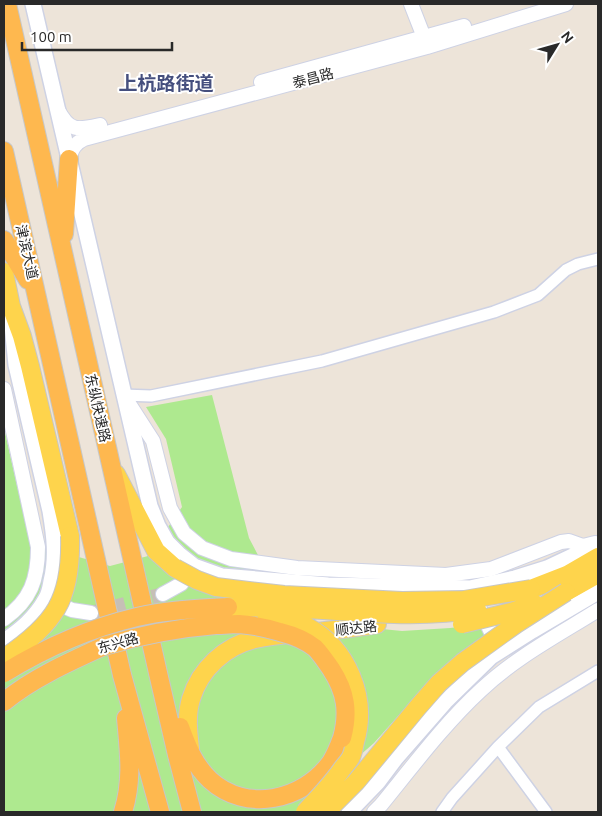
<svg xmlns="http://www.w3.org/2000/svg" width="602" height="816" viewBox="0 0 602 816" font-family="Ubuntu,'Noto Sans SC',sans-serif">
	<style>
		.green { fill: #aee98f }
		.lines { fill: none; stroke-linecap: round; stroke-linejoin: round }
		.tertiary-tunnel { stroke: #c6bfb6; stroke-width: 14; stroke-dasharray: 14 7; stroke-linecap: butt }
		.minor-casing { stroke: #ced2e4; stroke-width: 14 }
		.tertiary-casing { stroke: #ced2e4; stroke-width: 16 }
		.secondary-casing { stroke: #ced2e4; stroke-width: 18 }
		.primary-casing { stroke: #c7c7c7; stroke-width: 20 }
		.trunk-casing { stroke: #c7c7c7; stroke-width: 20 }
		.minor { stroke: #fff; stroke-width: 11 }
		.tertiary { stroke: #fff; stroke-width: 14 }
		.secondary { stroke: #fff; stroke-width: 15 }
		.primary { stroke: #fed44c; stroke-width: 18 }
		.trunk { stroke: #feb84f; stroke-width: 18 }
		.primary-bridge-casing { stroke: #c7c7c7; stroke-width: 20; stroke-linecap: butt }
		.trunk-bridge-casing { stroke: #c7c7c7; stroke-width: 20; stroke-linecap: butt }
		.primary-bridge { stroke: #fed44c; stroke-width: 18 }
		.trunk-bridge { stroke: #feb84f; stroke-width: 18 }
		.labels { text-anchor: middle; stroke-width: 4; stroke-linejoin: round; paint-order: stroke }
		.street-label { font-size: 14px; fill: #292929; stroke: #fff }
		.district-label { font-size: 19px; font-weight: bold; fill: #454f7e; stroke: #fff }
	</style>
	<rect width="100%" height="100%" fill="#ede4d9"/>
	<path class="green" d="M212,395l37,143 43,82 110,11 48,-3 51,-6 -70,57 -57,64 -79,69h-291v-384l26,115 80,23 38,-10 34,-49 -16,-68 -20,-32z"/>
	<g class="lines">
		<path class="tertiary-tunnel" d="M91,613l72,-19"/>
		<g class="minor-casing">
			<path id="minor" d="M123,395l28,1 171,-35 172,-49 44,-17 28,-25 12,-6 20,-5
				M498,747l48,65
				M442,812l10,-14 46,-51 41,-40 59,-36"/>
		</g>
		<g class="tertiary-casing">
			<path id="tertiary" d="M411,4l16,41
				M261,82l203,-56
				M58,110c12,22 19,20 42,15
				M69,159c3,-10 6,-16 15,-20l343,-92 139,-43
				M4,389l34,158c0,32 -7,53 -34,72
				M126,399l27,42 17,67 14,25 18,15 29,11 66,9 149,7 45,-6 70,-27 8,-1 14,5 12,-3
				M163,594l18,-10 11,-15
				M51,601l21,9 19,3
				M480,609l19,40
				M374,812l7,-7c31,-38 64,-82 100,-115 35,-33 77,-55 117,-80"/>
		</g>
		<g class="secondary-casing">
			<path id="secondary" d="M33,4l117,502 8,20 9,16 13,13 14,11 28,10 106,9 142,3 45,-10 32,-10 51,-24
				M4,641c16,-11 31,-23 41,-41 4,-6 5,-13 6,-19 6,-24 3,-46 -1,-70l-34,-146 -5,-50
				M349,812l29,-30 18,-24 49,-56 46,-45 41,-26 66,-39"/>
		</g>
		<g class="primary-casing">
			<path id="primary" d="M4,272l7,34 11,30 8,30 40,170
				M116,474l40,77 19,17
				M531,589l36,-14 31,-18
				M566,592l32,-18
				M190,748c-2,-16 -4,-33 1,-49 9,-30 34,-53 64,-60 20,-5 41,-5 61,-7 21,-2 41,-5 61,-8"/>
		</g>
		<g class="trunk-casing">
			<path id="trunk" d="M7,4l151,669 19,82 15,57
				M4,151l118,524 38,137
				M64,234l5,-75
				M4,240l24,40
				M4,702c27,-23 67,-41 100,-56
				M180,727c7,19 14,38 30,53 36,33 93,21 121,-18 5,-8 8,-16 11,-24
				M123,812c10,-32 6,-60 3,-94"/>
		</g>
		<use href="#minor" class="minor"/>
		<use href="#tertiary" class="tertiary"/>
		<use href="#secondary" class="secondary"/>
		<use href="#primary" class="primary"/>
		<use href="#trunk" class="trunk"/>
		<g class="primary-bridge-casing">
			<path id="primary-bridge" d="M175,568l22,12 19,7 68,8 118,6 62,-1 67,-11
				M228,607c26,1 51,0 77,2 57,3 115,10 172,0
				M266,614c13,3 27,6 40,12 42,22 62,72 49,116 -1,5 -2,11 -4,15 -2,4 -6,8 -9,12 -11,16 -24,29 -37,43
				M462,624l49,-12 24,-8
				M4,658c51,-34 68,-59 66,-122
				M326,812l30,-30 62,-75 21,-24 24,-21 53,-38 50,-32"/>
		</g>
		<g class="trunk-bridge-casing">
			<path id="trunk-bridge" d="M104,646c37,-11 74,-18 112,-21 8,0 16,-1 23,-1 14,1 28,4 41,8 12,3 25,8 35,16 6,6 11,14 16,21 15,23 18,43 11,69
				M4,673c41,-25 86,-45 133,-56 30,-7 61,-8 91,-10"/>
		</g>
		<use href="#primary-bridge" class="primary-bridge"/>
		<use href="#trunk-bridge" class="trunk-bridge"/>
	</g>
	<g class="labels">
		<g class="street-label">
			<text transform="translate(313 78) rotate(-15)" y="5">泰昌路</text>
			<text transform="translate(27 252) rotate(77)" y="5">津滨大道</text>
			<text transform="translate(98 408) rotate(77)" y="5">东纵快速路</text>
			<text transform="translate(356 628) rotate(-6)" y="5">顺达路</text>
			<text transform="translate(118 643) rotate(-16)" y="5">东兴路</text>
		</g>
		<g class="district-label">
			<text x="166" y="90">上杭路街道</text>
		</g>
	</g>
	<rect width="602" height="816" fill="none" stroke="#292929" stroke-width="10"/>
	<g transform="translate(557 45) rotate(53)" stroke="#ffffff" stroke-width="4" paint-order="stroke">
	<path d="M0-4L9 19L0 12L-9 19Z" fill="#292929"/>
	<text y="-8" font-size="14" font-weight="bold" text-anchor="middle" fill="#292929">N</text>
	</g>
	<path d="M22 42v8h150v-8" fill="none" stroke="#292929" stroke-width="2.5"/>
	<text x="30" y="42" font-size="15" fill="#292929" stroke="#ffffff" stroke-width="4" paint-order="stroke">100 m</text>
</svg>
